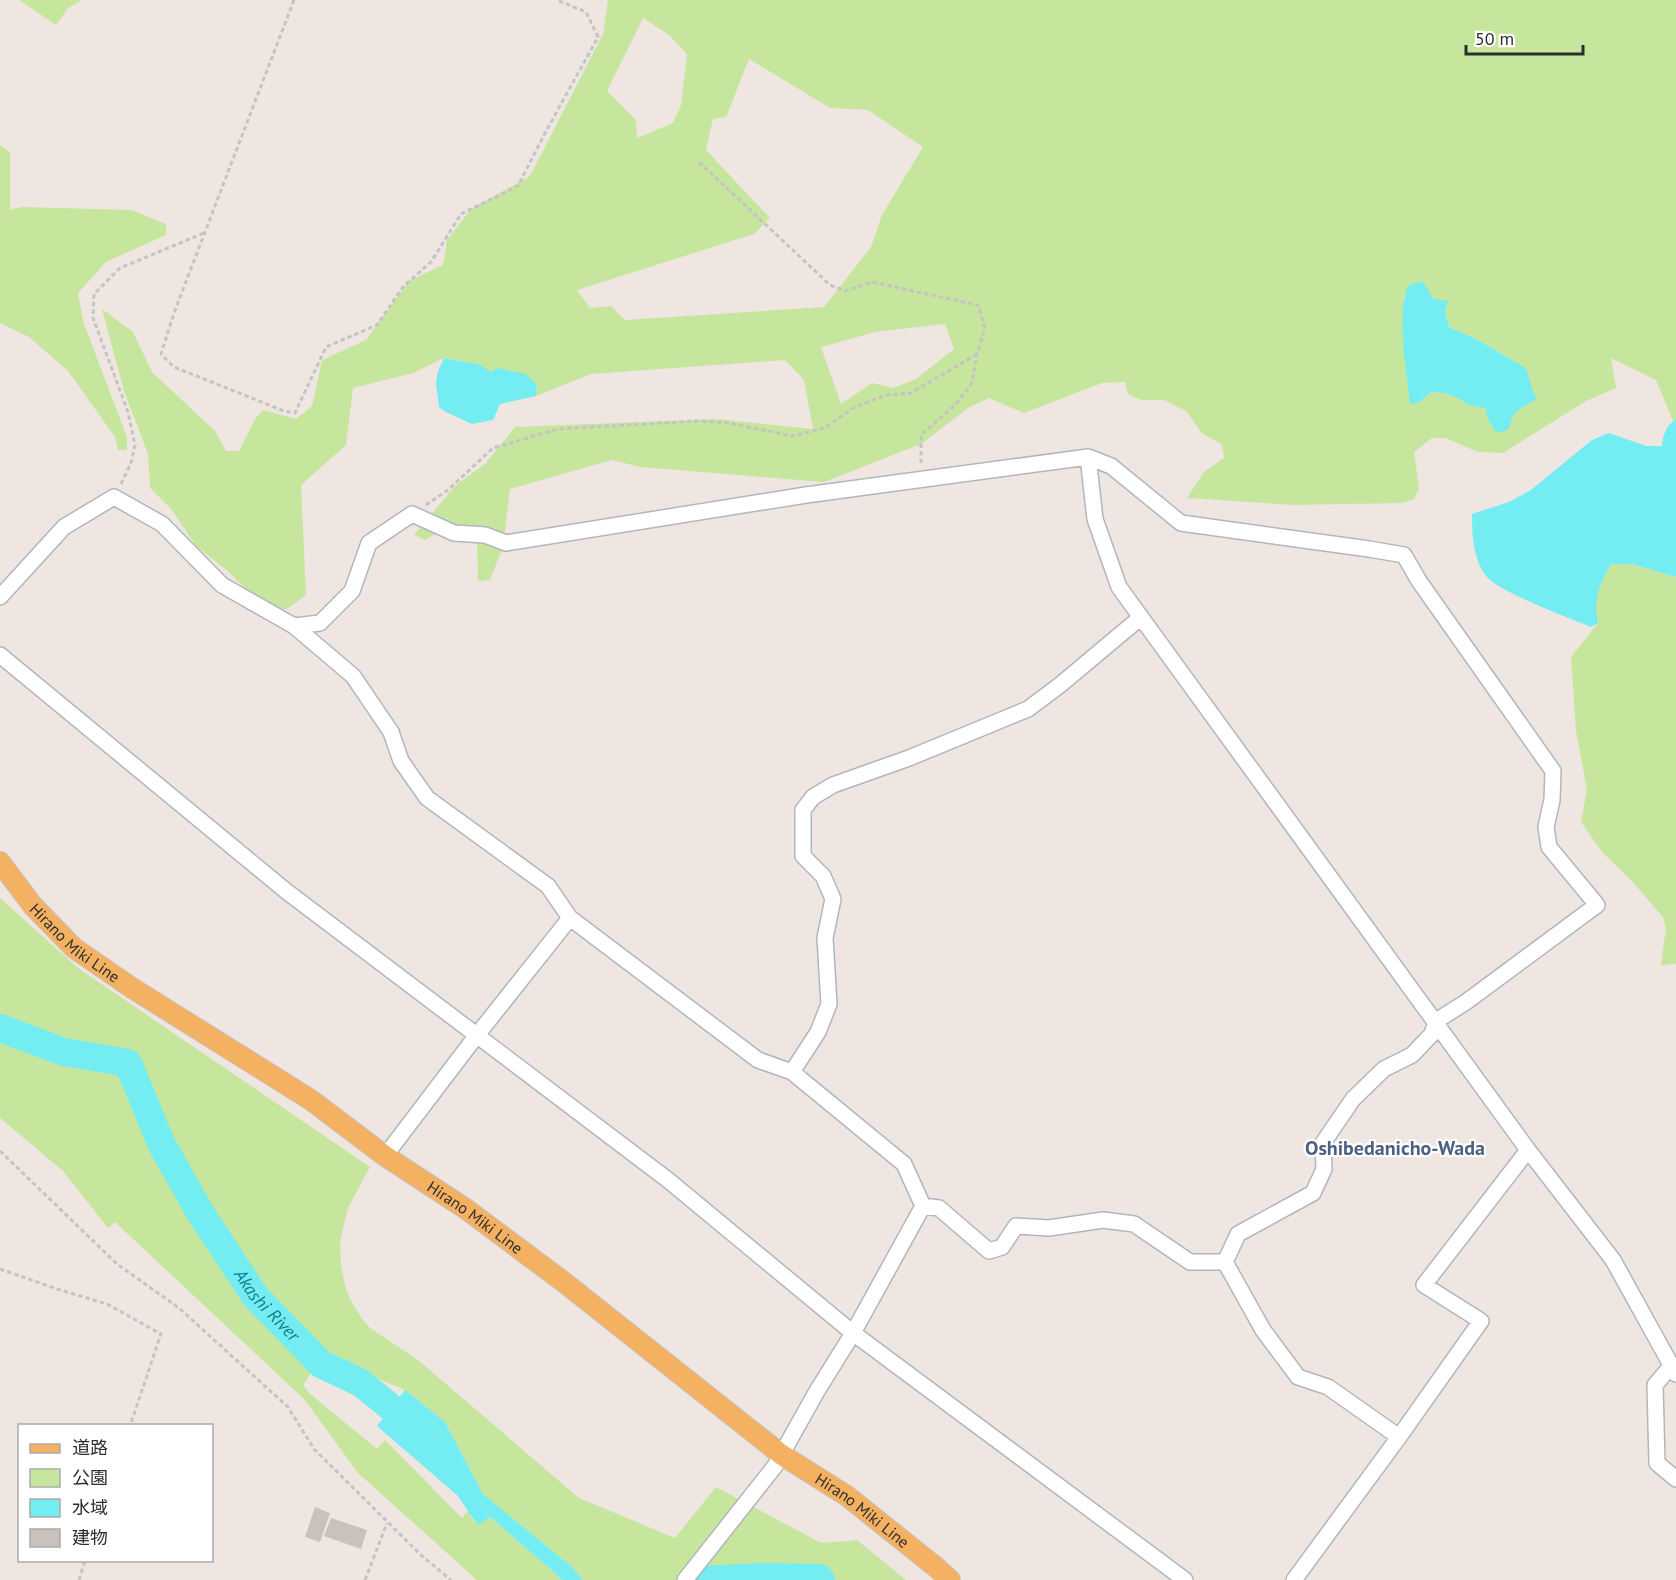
<svg xmlns="http://www.w3.org/2000/svg" width="1676" height="1580" viewBox="0 0 1676 1580" font-family="'PT Sans','Noto Sans JP',sans-serif">
	<style>
		.green { fill: #c6e69d; fill-rule: evenodd }
		.water { fill: #73ecf2 }
		.lines { fill: none; stroke-linecap: round; stroke-linejoin: round }
		.river { stroke: #73ecf2; stroke-width: 28 }
		.building { fill: #c8c1bc }
		.minor-casing { stroke: #b1b6be; stroke-width: 18 }
		.major-casing { stroke: #c4c4c4; stroke-width: 22 }
		.path { stroke: #c4c4c4; stroke-width: 3; stroke-dasharray: 4.5 3; stroke-linecap: butt }
		.minor { stroke: #fff; stroke-width: 15 }
		.major { stroke: #f4b161; stroke-width: 20 }
		.labels { text-anchor: middle; stroke-width: 4.5; stroke-linejoin: round; paint-order: stroke }
		.street-label { font-size: 16px; fill: #2e2e2e; stroke: #fff }
		.water-label { font-size: 18px; font-style: italic; fill: #0c7f8f; stroke: #fff }
		.quarter-label { font-size: 20px; font-weight: bold; fill: #4c6181; stroke: #fff }
	</style>
	<rect width="100%" height="100%" fill="#efe6e1"/>
	<path class="green" d="M19,0h63l-14,8 -12,17z
		M608,0h1068v419l-3,2 -17,-41 -45,-22 5,30 -30,13 -83,52 -25,-1 -33,-14h-13l-18,14 5,36 -5,11 -12,4 -109,2 -106,-7 17,-26 20,-14 -2,-13 -20,-12 -16,-22 -22,-11h-23l-13,-6 -3,-12 -23,1 -78,30 -35,-15 -21,10 -47,36 -97,38 -184,-15 -28,-7 -102,29 -7,58 -13,33 -12,1 -1,-37 -10,-7 -22,-9 -20,12 -11,-5 41,-49 30,-22 30,-37 202,-8 96,10 -9,-49 -19,-20 -194,14 -55,22 1,-11 -46,-13 -10,-7 -37,-7 -31,15 -60,15 -7,57 -45,40 5,110 -19,14 -12,1 -13,-4 -34,-35 -32,-25 -24,-36 -22,-22 -2,-34 -24,-63 -22,-82 31,23 19,40 63,59 11,20h13l16,-32 8,-9 33,9 16,-13 10,-46 44,-20 43,-59 34,-16 4,-25 24,-31 59,-33 73,-142zM643,18l26,17 18,19 -6,51 -8,18 -36,15 -1,-18 -29,-29zM749,59l81,49 38,2 55,37 -41,68 -11,32 -47,60 -199,13 -14,-14 -21,2 -13,-18 177,-56 16,-16 -64,-68 7,-31 13,-2zM1428,291l17,20 4,16 27,12 50,29 7,25 4,6c-15,8 -25,12 -29,30l-20,-10 -3,-11 -16,-3 -13,-8 -12,-4 -13,-1c-7,7 -11,12 -21,12l-7,-70 1,-38zM945,324l9,25 -38,30 -23,9 -21,-5 -31,21 -20,-57 54,-15z
		M0,145l10,7v58l12,-3 110,3 34,14v11l-60,27 -28,31 5,28 44,116v13h-9l-3,-13 -47,-66 -39,-34 -29,-14z
		M1611,564h21l44,13v387l-15,1 5,-37 -3,-11 -32,-37 -29,-28 -21,-30 6,-32 -11,-59 -5,-74 27,-34c-6,-27 1,-36 13,-59z
		M0,898l78,70 292,199 -22,41 -8,33 1,23 4,22 5,13 12,20 8,9 48,32 161,138 96,40 41,-51 105,56 36,-3 49,40h-323l-11,-13 -89,-73 -38,-72 -40,-32 -41,-17 -38,-22 -23,34 6,8 68,56 8,-9 77,78 6,-7 7,12 15,-6 73,63h-86l-119,-107 -54,-74 -189,-177 -7,6 -45,-57 -63,-53z"/>
	<path class="water" d="M1422,281l12,18 14,2 -3,10 4,16 27,12 50,29 7,24 4,7c-15,8 -25,12 -28,30l-7,3 -7,-1 -7,-12 -3,-11 -16,-3 -13,-8 -12,-4 -13,-1c-7,7 -11,12 -21,12 -3,-32 -14,-90 -2,-118z
		M444,358l37,7 10,7 6,-4 29,6 11,11 -1,11 -36,8 -7,16 -21,4 -28,-13 -5,-4 -3,-24 2,-12z
		M1676,419v158l-44,-13h-21c-12,22 -18,33 -13,59l-7,4c-20,-8 -94,-36 -105,-51 -13,-18 -14,-41 -14,-62l37,-12 22,-12 61,-50 17,-7 37,13h16c1,-11 4,-21 14,-27z
		M405,1390l40,32 38,72 89,73 11,13h-20l-73,-63 -10,7 -4,-1 -18,-27 -81,-70z"/>
	<g class="lines">
		<g class="river">
			<path id="s1" d="M0,1028l64,24 64,11 34,82 39,69 54,82 66,68 40,19 59,48"/>
			<path d="M702,1580l62,-3 55,1 2,2"/>
		</g>
	</g>
	<path class="building" d="M315,1507l15,6 -10,29 -15,-5z
		M331,1518l36,12 -6,19 -37,-13z"/>
	<g class="lines">
		<g class="minor-casing">
			<path id="minor" d="M1088,457l7,62 24,68 409,563 85,110 63,114
				M0,597l64,-70 50,-30 48,27 60,61 72,41 59,50 38,56 10,29 26,37 121,88 22,32 188,142 34,12 112,92 19,42
				M294,626l26,-3 32,-32 17,-48 43,-29 42,19 31,2 21,8 300,-48 282,-38 23,9 70,57 188,26 35,6 15,26 134,190 -1,29 -6,27 3,20 48,58 -131,97 -30,19 -4,13 -20,21 -28,14 -31,30 -30,44 1,26 -11,24 -75,41 -13,28
				M0,655l286,236 382,289 185,153 332,247
				M792,1072l26,-40 11,-28 -4,-66 8,-39 -10,-23 -20,-20v-46l10,-13 20,-12 76,-27 119,-49 32,-24 80,-67
				M385,1156l92,-121 93,-117
				M923,1206l16,2 50,43 13,-4 14,-21 33,2 54,-8 31,4 56,38h35
				M1225,1262l38,68 35,47 30,10 71,50
				M1671,1366l-16,19 2,78 19,16
				M685,1580l90,-114 42,-75 36,-58 70,-127
				M1294,1580l105,-143 82,-116 -57,-36 104,-135"/>
		</g>
		<g class="major-casing">
			<g id="major">
				<path id="s2" d="M0,862l33,44 41,42 58,40 179,112 74,56 81,53 99,74 217,172 65,41 90,72 13,12"/>
			</g>
		</g>
		<path class="path" d="M294,0l-120,313 -13,41 13,13 110,44 11,2 31,-66 51,-22 26,-38 28,-25 30,-48 57,-28 27,-53 53,-96 -12,-25 -29,-12
			M699,162l131,123 15,6 27,-9 106,23 7,24 -8,25 -5,29 -17,22 -34,30v31
			M121,484l10,-21 4,-18 -7,-33 -35,-94 1,-24 26,-26 84,-35
			M426,505l22,-15 45,-42 65,-19 139,-8 32,2 63,13 33,-8 28,-20 33,-13 25,-2 66,-39
			M0,1151l117,113 62,44 109,99 26,42 108,107 29,24
			M0,1269l57,20 50,15 54,30 -31,92
			M79,1580l6,-20
			M365,1580l22,-57"/>
		<use href="#minor" class="minor"/>
		<use href="#major" class="major"/>
	</g>
	<g class="labels">
		<g class="street-label">
			<text dy="6" stroke="none"><textPath href="#s2" startOffset="111">Hirano Miki Line</textPath></text>
			<text dy="6" stroke="none"><textPath href="#s2" startOffset="597">Hirano Miki Line</textPath></text>
			<text dy="6" stroke="none"><textPath href="#s2" startOffset="1083">Hirano Miki Line</textPath></text>
		</g>
		<g class="water-label">
			<text dy="6" stroke="none"><textPath href="#s1" startOffset="414">Akashi River</textPath></text>
		</g>
		<g class="quarter-label">
			<text x="1395" y="1155">Oshibedanicho-Wada</text>
		</g>
	</g>
	<rect x="18" y="1424" width="195" height="138" fill="#ffffff" stroke="#ababab" stroke-width="1.5"/>
	<rect x="30" y="1444" width="30" height="9" fill="#f4b161" stroke="#ababab" stroke-width="1.5"/>
	<text x="72" y="1454" font-size="18" fill="#2e2e2e">道路</text>
	<rect x="30" y="1469" width="30" height="18" fill="#c6e69d" stroke="#ababab" stroke-width="1.5"/>
	<text x="72" y="1484" font-size="18" fill="#2e2e2e">公園</text>
	<rect x="30" y="1499" width="30" height="18" fill="#73ecf2" stroke="#ababab" stroke-width="1.5"/>
	<text x="72" y="1514" font-size="18" fill="#2e2e2e">水域</text>
	<rect x="30" y="1529" width="30" height="18" fill="#c8c1bc" stroke="#ababab" stroke-width="1.5"/>
	<text x="72" y="1544" font-size="18" fill="#2e2e2e">建物</text>
	<path d="M1466 45v9h117v-9" fill="none" stroke="#2e2e2e" stroke-width="3"/>
	<text x="1475" y="45" font-size="18" fill="#2e2e2e" stroke="#ffffff" stroke-width="4.5" paint-order="stroke">50 m</text>
</svg>
